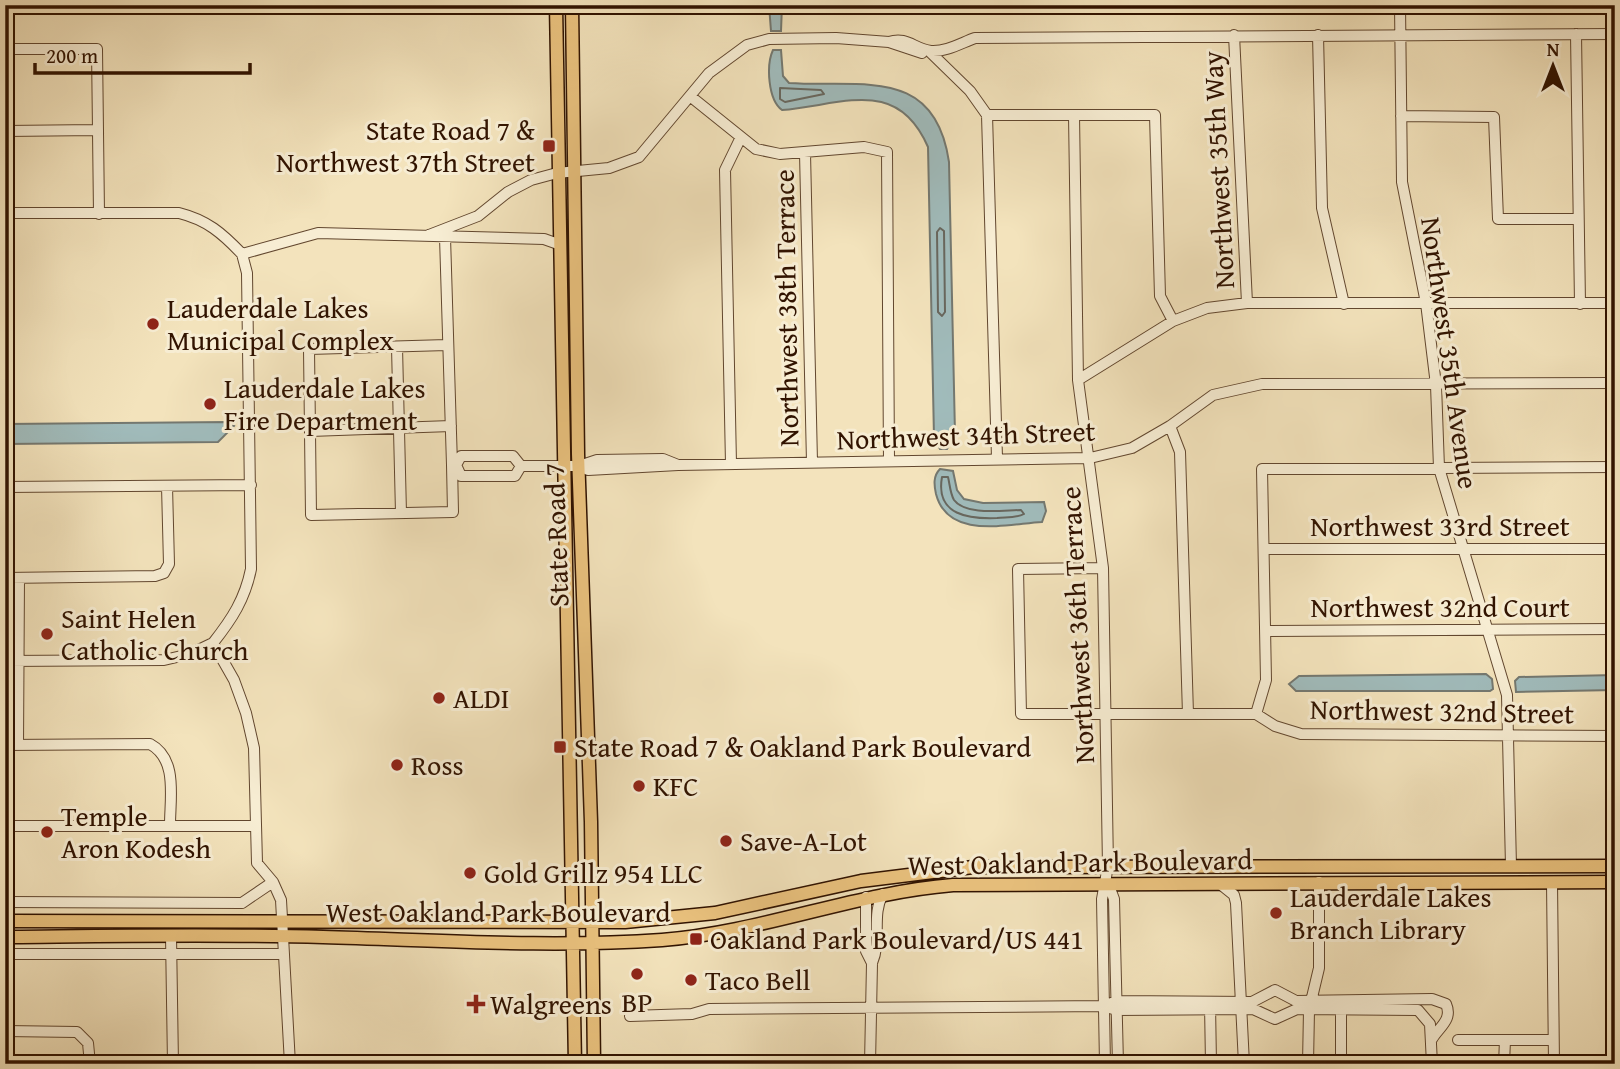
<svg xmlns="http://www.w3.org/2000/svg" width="1620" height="1069" viewBox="0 0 1620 1069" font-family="'Gentium Book Plus',serif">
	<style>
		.water { fill: #a0bbbb; stroke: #747870; stroke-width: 2 }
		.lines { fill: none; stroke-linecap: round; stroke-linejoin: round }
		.shore { stroke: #68675e; stroke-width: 2 }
		.minor-casing { stroke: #62472f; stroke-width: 12 }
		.major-casing { stroke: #311300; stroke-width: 15 }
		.minor { stroke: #f7edd3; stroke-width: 10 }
		.major { stroke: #eac27e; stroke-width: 12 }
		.poi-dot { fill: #8f2418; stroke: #f7edd3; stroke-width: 2.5 }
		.labels { text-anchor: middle; stroke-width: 6; stroke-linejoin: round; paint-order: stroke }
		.poi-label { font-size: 28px; fill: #311300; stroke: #f7edd3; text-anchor: start }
		.street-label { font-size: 28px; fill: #311300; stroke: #f7edd3 }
	</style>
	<rect width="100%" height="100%" fill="#f3e3bc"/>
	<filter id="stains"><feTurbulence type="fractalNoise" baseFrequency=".00286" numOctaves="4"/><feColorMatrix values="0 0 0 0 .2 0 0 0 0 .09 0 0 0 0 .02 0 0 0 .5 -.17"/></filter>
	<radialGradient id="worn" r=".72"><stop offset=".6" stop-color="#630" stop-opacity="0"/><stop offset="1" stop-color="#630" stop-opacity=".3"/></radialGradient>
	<path class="water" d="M769,5h13l-1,26h-10z
		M773,50h8l2,26 6,7c72,5 146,-18 160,79l6,272 -8,15h-7l-6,-12 -6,-290c-31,-71 -85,-42 -146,-37 -14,-10 -16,-45 -9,-60z
		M228,422l6,4 -16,16 -213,2v-20z
		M940,469l13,2 4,19 7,9 19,4 61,-1 2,9 -4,11c-35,2 -94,18 -106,-28 -2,-9 -3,-18 4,-25z
		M1486,674l6,5 1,10 -3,2h-194l-7,-7 10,-8z
		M1615,675v15l-99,2 -1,-11 4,-4z"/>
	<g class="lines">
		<path class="shore" d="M780,88l41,2 3,4 -39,8 -5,-3z
			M940,228l4,3 1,81 -3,4 -4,-4 -1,-80z
			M942,477h6c2,8 2,16 6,23 12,16 50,10 67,10l3,4c-7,4 -18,3 -27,4 -27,1 -62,-2 -55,-41z"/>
		<g class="minor-casing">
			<path id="minor" d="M1400,5l2,177 24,121 10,82 3,83 68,227 4,171
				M1576,34l4,270
				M1234,35l13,268
				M1318,35l4,173 22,96
				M889,42c18,-6 25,7 42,9 15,1 30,-8 44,-13l640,-4
				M5,49h92l2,165
				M929,51l41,40 17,24 10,343
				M690,96l66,53 24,5 84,-7 23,5 2,308
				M987,115h168l5,181 13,25
				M1074,115l4,265 25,188 5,298 -6,33 3,165
				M1401,116l93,1 4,102h79
				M5,131l92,-1
				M805,153l7,309
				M5,213h174c28,7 43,20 63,41l76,-21 226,6 14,5
				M429,235l49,-19 30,-24 23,-12 26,-7 52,-5 30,-11 70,-84 38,-28 22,-6 67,-1 53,4 33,11
				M445,237l7,228
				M242,254l5,19 4,296c-6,30 -19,50 -38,74l21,37 12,33 8,35 3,115 16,19 8,18 9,164
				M447,345l-138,4 2,166 142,-3 -1,-47h4l5,-9h52l8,10 -6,10h-54l-5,-11
				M397,347l4,166
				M1078,380l95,-59 34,-13 40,-5h368
				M1170,426l10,26 8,262
				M310,431l141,-5
				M731,464l-6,-294 16,-33
				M521,466h58l18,-6 66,-1 15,6
				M579,466l9,4 90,-5 412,-7 42,-10 38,-22 43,-31 49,-11 353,-1
				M5,487l246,-2
				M1265,549h350
				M1103,568l-85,1 3,145h235l19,12 26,8 314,2
				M5,578l150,-2 9,-3 5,-9 -2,-78
				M1266,631l349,-2
				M5,661l159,-1 26,-6 23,-11
				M1256,714l10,-34 -4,-211 353,-2
				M5,745l145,-1c28,15 20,53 20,81
				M18,745l1,-167
				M5,826h251
				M1552,882l2,182
				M1108,883l6,16 4,165
				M1219,883l15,12 2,8 8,161
				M866,897v54l6,12
				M5,902l237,1 31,-21
				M171,936l2,128
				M5,954h279
				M1210,1004l1,60
				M1104,1006l12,-5 136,1 23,-12 21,11 136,-2 14,5c7,16 -7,23 -14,35
				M630,1016l62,-2 17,-5 395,-3 12,4 137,-1 22,10 22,-10 121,1 12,14 2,40
				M5,1031l72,1 11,11 2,21
				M1458,1040h95
				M1360,1060h20l1,4
				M870,1064l2,-101c10,-23 -1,-48 11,-69
				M1308,1064l1,-54 10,-42v-86
				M1341,1064v-59
				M1504,1064l1,-24"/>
		</g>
		<g class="major-casing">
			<path id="major" d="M556,5l19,1059
				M572,5l6,449 13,368 3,242
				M5,921l620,1 90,-9 146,-32 112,-14 642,-1
				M5,937c106,-1 212,-3 318,0 113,3 227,11 339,3 100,-8 192,-47 291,-55l662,-3"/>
		</g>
		<use href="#minor" class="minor"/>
		<use href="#major" class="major"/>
	</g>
	<g class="poi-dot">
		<rect x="542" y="139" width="14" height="14" rx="3.5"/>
		<circle cx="153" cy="324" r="7"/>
		<circle cx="210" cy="404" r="7"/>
		<circle cx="47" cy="634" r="7"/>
		<circle cx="439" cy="698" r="7"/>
		<rect x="553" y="740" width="14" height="14" rx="3.5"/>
		<circle cx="397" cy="765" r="7"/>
		<circle cx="639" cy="786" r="7"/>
		<circle cx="47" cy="832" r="7"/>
		<circle cx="726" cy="841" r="7"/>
		<circle cx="470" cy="873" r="7"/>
		<circle cx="1276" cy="913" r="7"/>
		<rect x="689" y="932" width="14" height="14" rx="3.5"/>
		<circle cx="637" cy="974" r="7"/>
		<circle cx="691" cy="980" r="7"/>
		<path d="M472.5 993.5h7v7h7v7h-7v7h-7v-7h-7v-7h7z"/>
	</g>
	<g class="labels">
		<g class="poi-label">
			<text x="535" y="140" text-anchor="end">State Road 7 &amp;<tspan x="535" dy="32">Northwest 37th Street</tspan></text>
			<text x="167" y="318">Lauderdale Lakes<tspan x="167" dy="32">Municipal Complex</tspan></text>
			<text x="224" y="398">Lauderdale Lakes<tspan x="224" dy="32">Fire Department</tspan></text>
			<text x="61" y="628">Saint Helen<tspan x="61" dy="32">Catholic Church</tspan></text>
			<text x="453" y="708">ALDI</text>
			<text x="574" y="757">State Road 7 &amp; Oakland Park Boulevard</text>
			<text x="411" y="775">Ross</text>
			<text x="653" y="796">KFC</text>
			<text x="61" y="826">Temple<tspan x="61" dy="32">Aron Kodesh</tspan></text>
			<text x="740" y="851">Save-A-Lot</text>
			<text x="484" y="883">Gold Grillz 954 LLC</text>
			<text x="1290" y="907">Lauderdale Lakes<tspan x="1290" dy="32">Branch Library</tspan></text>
			<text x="710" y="949">Oakland Park Boulevard/US 441</text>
			<text x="705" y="990">Taco Bell</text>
			<text x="637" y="1012" text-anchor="middle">BP</text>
			<text x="490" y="1014">Walgreens</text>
		</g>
		<g class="street-label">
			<text transform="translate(1218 170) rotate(-93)" y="10">Northwest 35th Way</text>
			<text transform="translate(786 308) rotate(-91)" y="10">Northwest 38th Terrace</text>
			<text transform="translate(1450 353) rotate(82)" y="10">Northwest 35th Avenue</text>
			<text transform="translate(966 435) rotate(-2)" y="10">Northwest 34th Street</text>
			<text x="1440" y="536">Northwest 33rd Street</text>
			<text transform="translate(556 535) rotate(-92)" y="10">State Road 7</text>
			<text x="1440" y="617">Northwest 32nd Court</text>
			<text transform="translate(1077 625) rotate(-93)" y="10">Northwest 36th Terrace</text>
			<text transform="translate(1442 711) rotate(1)" y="10">Northwest 32nd Street</text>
			<text transform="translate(1080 862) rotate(-1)" y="10">West Oakland Park Boulevard</text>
			<text x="498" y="922">West Oakland Park Boulevard</text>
		</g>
	</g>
	<rect width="1620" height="1069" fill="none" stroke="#f3e3bc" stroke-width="28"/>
	<rect x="7" y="7" width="1606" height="1055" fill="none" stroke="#311300" stroke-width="3.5"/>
	<rect x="14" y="14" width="1592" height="1041" fill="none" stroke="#311300" stroke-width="2"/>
	<g transform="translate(1553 66)" stroke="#f7edd3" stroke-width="5" paint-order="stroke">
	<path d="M0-5L12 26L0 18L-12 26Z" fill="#311300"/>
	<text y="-10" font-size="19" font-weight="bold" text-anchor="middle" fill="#311300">N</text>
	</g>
	<path d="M35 63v10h215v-10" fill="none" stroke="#311300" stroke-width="3.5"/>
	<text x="46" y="63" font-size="21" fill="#311300" stroke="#f7edd3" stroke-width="5" paint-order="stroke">200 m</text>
	<rect width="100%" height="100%" filter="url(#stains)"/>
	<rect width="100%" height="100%" fill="url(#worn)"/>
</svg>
